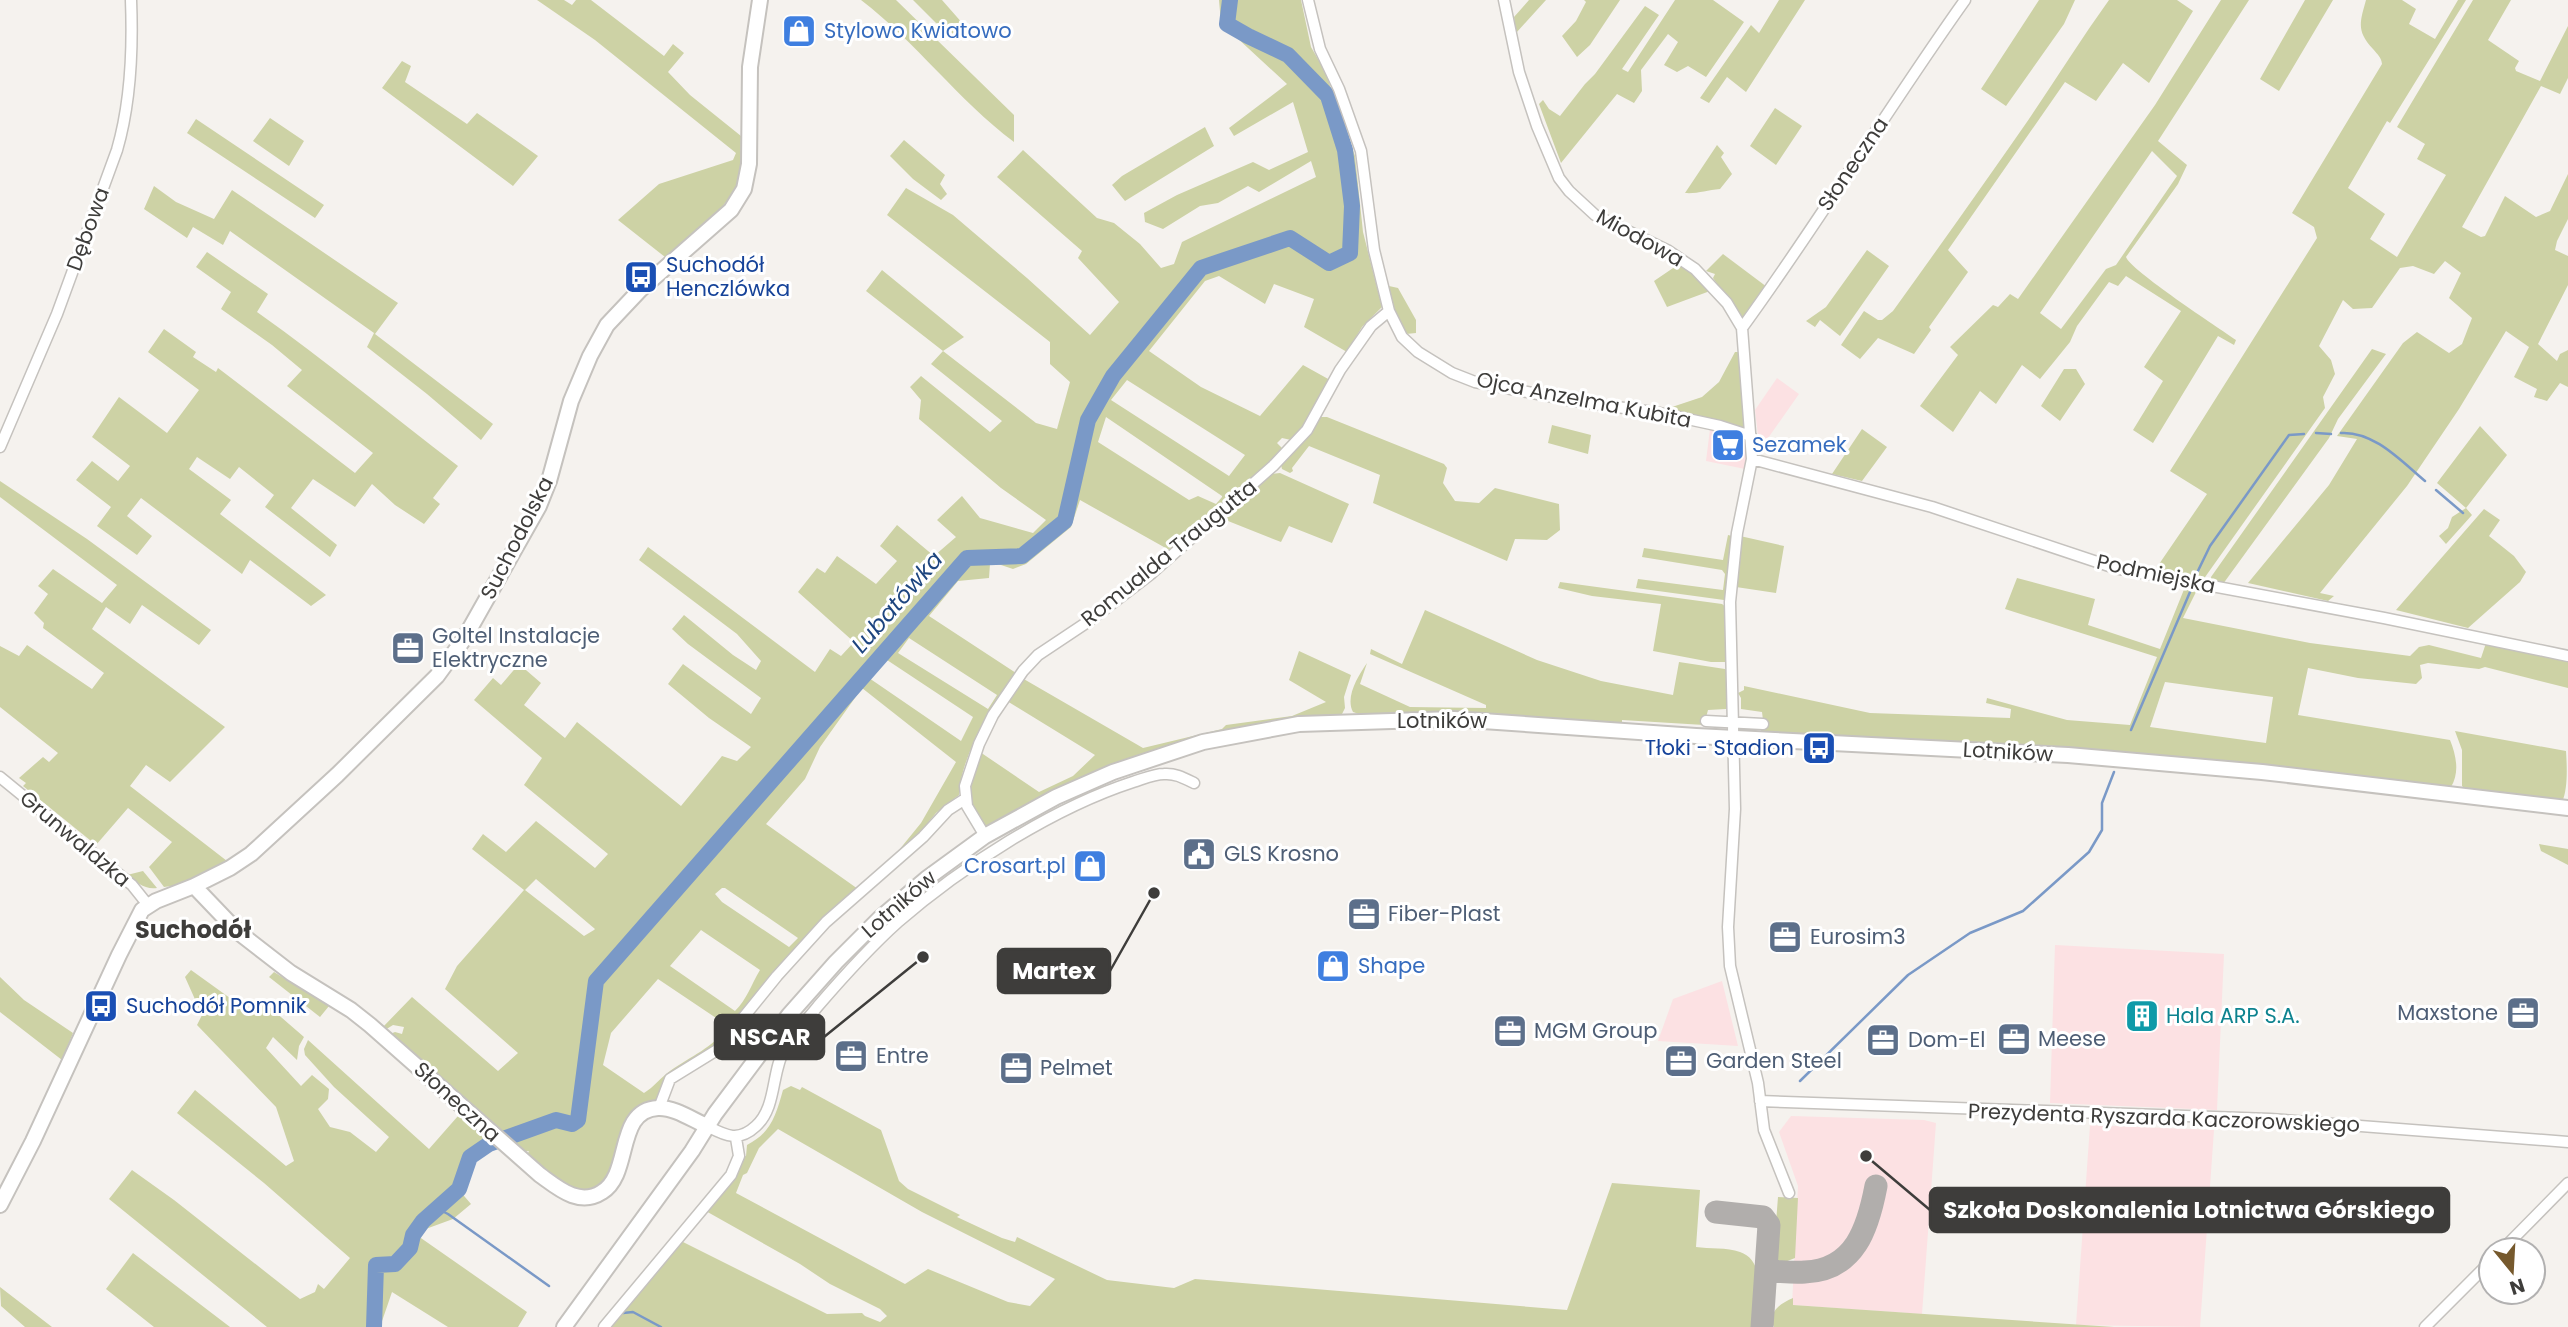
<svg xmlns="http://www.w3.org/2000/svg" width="2568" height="1327" viewBox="0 0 2568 1327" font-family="Poppins,sans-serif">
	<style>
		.commercial { fill: #fce1e3 }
		.green { fill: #cdd2a5; fill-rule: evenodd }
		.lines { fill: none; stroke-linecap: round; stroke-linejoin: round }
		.stream { stroke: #7a99c7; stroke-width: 2.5 }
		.river { stroke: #7a99c7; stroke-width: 16 }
		.taxiway { stroke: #b1aeac; stroke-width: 23 }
		.street-casing { stroke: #c5c2be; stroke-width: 13 }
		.secondary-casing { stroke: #c5c2be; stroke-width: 18 }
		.street { stroke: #fff; stroke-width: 10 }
		.secondary { stroke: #fff; stroke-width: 14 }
		.labels { text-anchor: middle; stroke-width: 6; stroke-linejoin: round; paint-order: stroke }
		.shop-label { font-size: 21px; fill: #366cbe; stroke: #fff; text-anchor: start }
		.street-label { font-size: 21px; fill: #3e3d3b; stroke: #fff }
		.transit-label { font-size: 21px; fill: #164399; stroke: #fff; text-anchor: start }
		.service-label { font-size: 21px; fill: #4e5e75; stroke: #fff; text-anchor: start }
		.culture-label { font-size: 21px; fill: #0d838f; stroke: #fff; text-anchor: start }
		.water-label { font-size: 23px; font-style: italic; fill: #1d457f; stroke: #fff }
		.quarter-label { font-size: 24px; font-weight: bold; fill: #3e3d3b; stroke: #fff }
		.leader { fill: none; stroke: #3e3d3b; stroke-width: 2.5 }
		.callout-dot { fill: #3e3d3b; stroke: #fff; stroke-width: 2.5 }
		.callout { fill: #3e3d3b; stroke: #3e3d3b; stroke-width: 2.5 }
		.callout-label { font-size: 23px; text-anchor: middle; font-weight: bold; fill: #fff }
	</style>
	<rect width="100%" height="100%" fill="#f5f2ee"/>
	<path class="commercial" d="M1777,378l22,16 -33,47 -7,3 -4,-34z
		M1710,429l29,7 6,6 3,12 -3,15 -39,-8z
		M2055,945l169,9 -7,156 -167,-7z
		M1722,981l16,65 -80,-5 15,-42z
		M1791,1116l133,4 12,3 -14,191 -130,-9 6,-119 -19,-54z
		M2090,1125l124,5 -14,197 -124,-2z"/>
	<path class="green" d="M537,0h27l8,5 4,-5h15l73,56 9,-12 11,9 -16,19 22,23 51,41c-1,16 2,35 -5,50 -11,26 -49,52 -71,71l-47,-37 41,-36 74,-24 3,-7 -141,-113z
		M861,0h35l118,115v27c-56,-42 -98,-100 -153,-142z
		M913,0h29l36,41 -15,-5 -13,1z
		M1219,0h82l10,47 14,24 30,85 8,76 19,75 -20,20 -15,25 -43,-25 10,-28 -40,-15 -9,20 -46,-28 -14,5 -56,70 52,36 59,29 43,-51 27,15 -12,27 -27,33 -9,-2 -5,5 7,7 -11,11 -102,90 -91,-51 -9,27 -45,37 -13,5 -18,-6 -5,1 -1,14 -31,3 -29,35 87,57c-23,36 -54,77 -57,122l-23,18 -22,27 -13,12 -2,-2 22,-27 35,-61 -94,-74 -42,59 -15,32 -39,45 92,65 -141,156 -33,21 -29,36 -15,5 -12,10 -7,12 -6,40 -15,18 -10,4h-12l-11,-4 -41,-30 3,-6 -8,1 -20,-11 -30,18 -12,31 12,14 -18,15 -30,11 -5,6 109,76 -9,15h-70l-56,-35 -12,35h-113l-158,-128 23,-29 42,30 126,99 15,-7 3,-8 6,5 26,-31 -86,-75 -87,-70 18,-23 91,76 8,-5 -18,-54 -79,-82 5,-10 -17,-38 6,-7 57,41 11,-13 45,39 -5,9 -2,14 -24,-23 -7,11 35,38 11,-11 17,14 -1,10 -10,10 12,18 20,5 26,20 13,-15 -55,-50 -29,-32 -1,-6 4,-9 121,109 29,-33 7,-14 -75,-68 5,-2 7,2 2,-7 -11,-2 -8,5 -3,-2 30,-31 86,74 20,-18 -73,-64 12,-23 67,-76 -52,-41 11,-15 23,18 30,-31 59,47 13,-14 -84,-69 18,-27 -68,-58 19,-22 8,7 18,-21 22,19 -17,22 41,33 12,-16 104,84 41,-50 15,5 14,-14 -42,-29 -41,-34 15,-20 68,50 10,-16 -73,-54 -16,-15 12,-14 49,40 23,15 5,-9 -24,-27 -98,-74 9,-13 167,125 15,-23 11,7 13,-14 -56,-50 19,-24 8,5 12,-17 39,28 21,-23 -17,-15 17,-21 37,31 22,-19 -19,-17 25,-24 18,22 53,15 13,-13 -45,-32 -82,-69 2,-19 -11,-13 11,-11 69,56 12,-11 -71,-57 12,-13 -77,-60 16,-21 82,67 -21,14 93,72 21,6 13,-47 -20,-18v-22l-163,-127 19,-27 47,27 74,63 63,57 29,-33 -41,-44 4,-7 -85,-74 26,-27 74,68 17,5 26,21 21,24 13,-4 8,-22 134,-65 -5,-16 -52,31 -11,-6 -30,17 -18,3 -37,23 -18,-7 -1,-9 33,-18 76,-33 16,8 39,-18 -15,-50 -59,34 -5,-8 58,-44 -66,-61zM1127,380l118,75 -16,21 -118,-76zM1106,417l116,79v1l-6,7 -18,-8 -9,4 -91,-58zM909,638l88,57 -9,14 -90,-56zM884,658l89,59 -12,24 -92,-63zM536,879l59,50 -1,1 -10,6 -59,-46zM722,888h3l73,50 -9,9 -67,-45 -7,-8zM701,930l59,40c-9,15 -13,29 -25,41l-65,-45zM658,979l70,47c-15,22 -37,30 -58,45 -9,6 -16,16 -26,22l-41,-28 8,-32z
		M1529,0h17l-30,33 -2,-16z
		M1584,0h36l-30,45 -13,12 -15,-21 14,-15 10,-19z
		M1675,0h38l31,22 -38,55 -18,-11 -11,6 -13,-7 14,-23 -10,-8 -27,36 1,21 -8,12 -17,-9 -56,69 -22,-59 4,-4 6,9 11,7 25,-32 10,-10 50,-68 14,9 -37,54 6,3z
		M1779,0h26l-59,92 -19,-15 -18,26 -9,-5 51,-73 8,8z
		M2039,0h36l-11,24 -58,82 -25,-17z
		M2109,0h68l16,11 -44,72 -26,-20 -27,38 -31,-19 -117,168 20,22 -39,55 2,3 -17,24 -36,-16 -18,21 -19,-14 23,-34 14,9h4l11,-9c46,-64 91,-127 136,-192 27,-40 52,-80 80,-119z
		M2221,0h28l-91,141 29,24 -9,19 -52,73c4,13 93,71 110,83l-2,5 -16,-9 -65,107 -20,-13 30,-49 -19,-14 37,-56 -55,-35 -8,10 -9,-4 -32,44 -7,16 -30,37 -18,-14 -26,39 -16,-13 -27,41 -33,-26 38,-51 -8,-8 43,-42 5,2 12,-13 8,5 137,-194zM2152,151l25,25 -61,89 -10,4 -45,60 -21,-16z
		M2305,0h28l-54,91 -19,-12z
		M2366,0h36l14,9 -7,15 26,15 23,-39h8l-76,123 -3,-2 -39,67 37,26 -15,25 27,18 49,-82 -29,-16 8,-15 -28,-17 76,-127h38l-23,40 31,21 -4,7 1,3 24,10 28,-55v52l-8,16 -19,-8 -79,141 19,10 4,-1 20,-40 31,21 14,-6 18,-37v45l-11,22 -2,9 13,6v29l-30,59 19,17 3,-7 8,-4v37l-8,-4 -13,18 -13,-4 3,-8 -23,-12 15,-30 -23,-16 -47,78 -52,77 -87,107 14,3 -6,5 -80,-18 81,-98 28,-46 -20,-3 66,-93 14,-11 32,21 13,-9 10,-26 -23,-20 12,-25 -16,-12 -11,13 -21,-8 -13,2 -28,40 -19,1 -10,-9 -24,46 12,14 4,14 -12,23 2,11 -122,172 -48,-10 52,-76 -37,-23 147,-233 -3,-11 -22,-14 90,-149c-1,-7 -4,-9 -9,-15 -17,-18 -13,-27 -7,-49z
		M402,61l9,5 -6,16 62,42 10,-11 61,43 -25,30 -131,-98z
		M1775,108l27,18 -26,39 -26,-19z
		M270,118l34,23 -15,25 -36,-25z
		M196,119l128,86 -9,13 -128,-85z
		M1205,127l9,19 -89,55 -13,-16 10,-9z
		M904,140l41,35 -5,9 7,10 -6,6 -28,-21 -23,-23z
		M1717,145l7,8 -3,4 11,17 -12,15c-13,1 -23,5 -35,4z
		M154,186l22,16 38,17 18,-29 157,107 9,6 -23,31 118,90 -12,16 -54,-46 -60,-47 7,-14 -144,-102 -7,14 -30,-18 -6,11 -43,-29z
		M1867,250l22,16 -49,70 -20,-16 -5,7 -9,-6 20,-14z
		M207,252l61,42 -11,18c69,49 134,103 201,154l-25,32 7,6 -16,20 -29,-19 -23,-21 -17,23 -42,-28 -22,29 46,37 -7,12 -65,-50 9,-12 -35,-28 -9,12 -33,-22 -8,12 42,31 -11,14 106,81 -15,11 -61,-46 -8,14 -101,-76 -14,18 25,20 -15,19 -40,-29 14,-19 -35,-27 16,-19 26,20 12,-15 -38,-29 27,-40 48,36 32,-43 -51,-38 16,-23 32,23 -3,5 23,15 2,-4 137,105 18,-20 -86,-67 15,-16 -30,-25 -51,-36 10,-17 -35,-25z
		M1723,254l44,33 -23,32h-3l-28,-41 2,-4 -9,-3z
		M1679,264h4l27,27 -43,16 -13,-26z
		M1389,286l9,2 18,32v13l-10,1 -13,-24z
		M2372,349l14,5 -48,65 -9,19 -106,146 -11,-1 -1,-6z
		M1735,352h4l8,75 -3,1 -72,-17 -3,-3 33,-11 17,-15z
		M2064,369h12l9,15 -25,37 -19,-15z
		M1319,417h8l117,47 3,4 -4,15 12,18 24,2 16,-15 64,16 1,26 -13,10 -32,-1 -8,22 -134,-58 7,-28 -71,-29 -17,22 1,3 -3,2 -8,-4 -1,-4z
		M1552,425l39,10 -3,19 -40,-11z
		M2480,426l27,29 -41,53 6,7 -26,29 -7,-8 9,-8 4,-11 14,-9 -29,-25z
		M1862,429l25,18 -25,34 -30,-7z
		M1280,473l69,31 -17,39 -43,-17 -8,16 -58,-23 48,-45z
		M0,481l87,58 124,91 -12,15 -57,-40 -12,19 -24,-17 -14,22 133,98 -55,55 -24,-17 -16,21 97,75 -48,24 -15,2 -15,-20 23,-25 -44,-34 -32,37 -73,-59 3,-3 -7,-5 24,-21 6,5 9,-9 -58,-46v-61l19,10 8,-11 65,44 12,-16 -61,-45 1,-5 -10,-10 14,-19 -10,-8 15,-17 49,34 15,-18 -117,-88z
		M2484,509l16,11 -11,16 25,20 12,16 -6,10 -52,46 -72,-18z
		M1728,535l4,1 -5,62 -3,2 -88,-12 2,-9 85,11 2,-16 -3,-4 -80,-13 2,-9 79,12z
		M1740,536l44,10 -8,47 -40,-6z
		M2017,578l78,21 -7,26 72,24 25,-62 12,3 -14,28 127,25 100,13 9,-9 10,-2 52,13 5,-15 82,16v29l-83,-21 -6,2 -51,-6 -8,2 2,13 -6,6 -58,-6 -50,-10 -10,47 152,25c6,15 10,32 1,47l-690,-52v-6l3,-1 -2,-16 -21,-3v-11l-3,-5 6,-3v-4l126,27 140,5 1,-9 -25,-6 1,-5 80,22 63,5 27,-68 -152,-48zM2165,682l108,15 -7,46 -116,-16z
		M1560,582l162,22 4,3 2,55h-17l-58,-11 8,-47 -69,-8 -34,-8z
		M1425,610l112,50 64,21 72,14 6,-33 46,7 3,3 1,26h-2l-1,11 -18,1 -4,15 -82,-5v6l-134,-11 -129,-1 -6,-2c-8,-15 5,-36 14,-49l-7,21 50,23 76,1v-3l-116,-51 1,-5 31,15z
		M1299,651l52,24 -7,22 1,11 -3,6 -119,19 -235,95c-29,-21 -15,-48 -8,-76l59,40 34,-16 22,-21 -88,-54 15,-23 121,70 79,-19 4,-4 66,-9 34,-14 -37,-22z
		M2455,731l111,20c1,16 2,38 -4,51l-96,-12 -4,-4v-36z
		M2539,844l29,5v16l-27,-14z
		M143,871l14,17c-12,2 -21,-6 -30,-13z
		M274,972l55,34 -9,11 -51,-40z
		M0,977l24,23 49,33 -11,27 -62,-48z
		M791,1086l9,4 2,-3 79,43 18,51 9,8 52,26 -3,2 45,21 13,4 2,-5 90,43 67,8 21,-9 372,31 45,-127 88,7 -4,57c13,2 31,0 44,5 28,9 17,53 15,75h-1145l33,-38 36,-49 148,74 35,-1 3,3 15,6 7,-6 -7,-7 -50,-25 -30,-20 -96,-54 38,-53 4,-1 1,-11c24,-12 29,-30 36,-55zM778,1129l144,83 133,67 -25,27 -22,-4 -80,-33 -23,15 -169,-91 7,-18 4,-2 12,-25z
		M1778,1197l20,1 -3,60 -10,4 -12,-1z
		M133,1253l97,74h-76l-48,-38z
		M0,1287l52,40h-27l-24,-21z
		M1793,1298v7l321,22h-340c-7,-15 7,-24 19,-29z"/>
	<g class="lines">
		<path class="stream" d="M2316,433l15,1
			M2341,433c33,-2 60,28 84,48
			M2436,490l27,23
			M2195,577l15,-31 79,-111 15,-1
			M2131,730l59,-138
			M1800,1081l108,-106 62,-42 53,-22 66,-59 13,-22v-27l12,-31
			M436,1208l12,6 101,72
			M623,1313l10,-1 28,15"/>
		<path class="river" d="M374,1327l2,-62 19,-1 15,-16 3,-13 10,-14 36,-32 11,-32 19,-13 67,-24 16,4 6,-4 18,-139 371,-423 55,-2 43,-35 23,-101 25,-44 88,-108 89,-30 39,25 21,-10 2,-47 -7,-56 -17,-54 -40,-41 -40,-19 -21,-12 3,-24"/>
		<path class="taxiway" d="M1716,1212l47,5 6,8 -7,102
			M1766,1271c12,0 26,2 39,1 50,-2 63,-44 71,-86"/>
		<g class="street-casing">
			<path id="street" d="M1308,0l12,49 19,40 22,62 13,99 15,61 13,26 16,15 34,21 23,9 99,19 86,12 60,13 31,10
				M1504,0l15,72 18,54 22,52 10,13 26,24 72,35 28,19 32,34 15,25 10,131 -15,74 -7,69 5,207 -7,118 2,39 28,117 6,47 25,63
				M1742,328c78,-107 146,-220 223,-328
				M0,447l57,-133 60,-164c14,-48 16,-100 14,-150
				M1752,459l180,48 183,61 269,50 184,38
				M1706,721l57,3
				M0,777l132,108 16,20
				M985,836l-18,-30 -2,-20 14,-42 14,-29 30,-44 15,-16 51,-34 63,-48 121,-107 34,-36 33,-60 31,-44 18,-15
				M1760,1101l510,18 298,23
				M659,1108l11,-29 47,-29 60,-74 49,-54 97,-85 25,-27 17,-11
				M709,1127c17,9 30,15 47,-1 21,-19 15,-54 29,-78 9,-15 22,-28 33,-42 25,-29 51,-58 80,-84 63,-55 155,-114 235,-140 10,-3 21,-8 31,-8 11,-1 20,4 30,9
				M2502,1250l66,-67
				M604,1327l127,-152 8,-19 -3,-18
				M2425,1327l66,-66"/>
		</g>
		<g class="secondary-casing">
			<path id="secondary" d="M194,886l44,46 53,41 60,37 19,15 170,150c18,13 39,32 62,17 30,-18 13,-82 56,-84 17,-1 36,13 51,19
				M0,1205l33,-64 86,-186 23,-45 14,-9 38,-15 36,-18 21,-14 86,-79 100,-99 27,-37 75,-133 10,-25 22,-80 19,-45 17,-31 33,-35 91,-80 13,-21 5,-25 1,-97 10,-67
				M564,1327l128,-176 23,-37 74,-99 47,-53 44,-44 46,-39 59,-43 71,-39 57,-25 90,-30 96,-18 155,-5 242,17 372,19 194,17 306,36"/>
		</g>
		<use href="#street" class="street"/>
		<use href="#secondary" class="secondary"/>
	</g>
	<defs>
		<g id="shop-square" transform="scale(1.75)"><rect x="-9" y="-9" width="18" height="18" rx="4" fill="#3f7fe0" stroke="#fff"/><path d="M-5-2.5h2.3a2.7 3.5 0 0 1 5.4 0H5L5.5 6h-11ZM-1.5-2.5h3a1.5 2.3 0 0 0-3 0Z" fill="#fff"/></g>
		<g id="bus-square" transform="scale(1.75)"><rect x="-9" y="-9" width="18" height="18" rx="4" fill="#1a4fb4" stroke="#fff"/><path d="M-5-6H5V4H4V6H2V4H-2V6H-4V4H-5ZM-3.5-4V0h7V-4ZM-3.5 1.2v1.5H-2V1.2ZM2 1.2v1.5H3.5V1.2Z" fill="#fff"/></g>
		<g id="supermarket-square" transform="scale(1.75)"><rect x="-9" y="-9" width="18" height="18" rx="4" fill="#3f7fe0" stroke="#fff"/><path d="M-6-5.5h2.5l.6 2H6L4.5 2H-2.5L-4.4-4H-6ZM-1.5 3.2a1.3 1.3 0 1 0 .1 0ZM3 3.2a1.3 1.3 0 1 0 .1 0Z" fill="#fff"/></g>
		<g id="office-square" transform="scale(1.75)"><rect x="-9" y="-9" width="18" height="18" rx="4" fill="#5c6f8a" stroke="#fff"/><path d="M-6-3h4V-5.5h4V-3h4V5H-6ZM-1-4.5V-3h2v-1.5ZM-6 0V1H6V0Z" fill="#fff"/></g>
		<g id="civic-square" transform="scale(1.75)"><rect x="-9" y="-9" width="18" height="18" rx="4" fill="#5c6f8a" stroke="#fff"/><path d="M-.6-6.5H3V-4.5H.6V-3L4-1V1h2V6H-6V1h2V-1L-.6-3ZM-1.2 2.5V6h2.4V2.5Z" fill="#fff"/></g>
		<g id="building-square" transform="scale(1.75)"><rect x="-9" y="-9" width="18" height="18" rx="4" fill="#0f9aa8" stroke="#fff"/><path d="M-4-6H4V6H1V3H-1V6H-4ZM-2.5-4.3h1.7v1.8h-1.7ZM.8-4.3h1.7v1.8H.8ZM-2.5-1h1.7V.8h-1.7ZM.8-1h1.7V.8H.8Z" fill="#fff"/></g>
	</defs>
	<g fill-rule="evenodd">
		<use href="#shop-square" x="799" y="31"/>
		<use href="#bus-square" x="641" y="277"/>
		<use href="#supermarket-square" x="1728" y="445"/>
		<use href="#office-square" x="408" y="648"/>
		<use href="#bus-square" x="1819" y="748"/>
		<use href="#civic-square" x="1199" y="854"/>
		<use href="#shop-square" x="1090" y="866"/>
		<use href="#office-square" x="1364" y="914"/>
		<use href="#office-square" x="1785" y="937"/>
		<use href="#shop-square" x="1333" y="966"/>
		<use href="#bus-square" x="101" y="1006"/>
		<use href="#office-square" x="2523" y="1013"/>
		<use href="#building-square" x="2142" y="1016"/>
		<use href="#office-square" x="1510" y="1031"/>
		<use href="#office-square" x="2014" y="1039"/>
		<use href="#office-square" x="1883" y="1040"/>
		<use href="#office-square" x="851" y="1056"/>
		<use href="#office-square" x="1681" y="1061"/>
		<use href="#office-square" x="1016" y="1068"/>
	</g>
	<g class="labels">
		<g class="shop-label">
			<text x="824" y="38">Stylowo Kwiatowo</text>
			<text x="1752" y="452">Sezamek</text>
			<text x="1066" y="873" text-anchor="end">Crosart.pl</text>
			<text x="1358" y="973">Shape</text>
		</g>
		<g class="street-label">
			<text transform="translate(1853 164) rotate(-56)" y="7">Słoneczna</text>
			<text transform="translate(88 229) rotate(-70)" y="7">Dębowa</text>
			<text transform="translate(1640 238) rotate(29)" y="7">Miodowa</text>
			<text transform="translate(1584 400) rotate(11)" y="7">Ojca Anzelma Kubita</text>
			<text transform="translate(517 538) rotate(-63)" y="7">Suchodolska</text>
			<text transform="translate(1169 553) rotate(-39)" y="7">Romualda Traugutta</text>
			<text transform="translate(2156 574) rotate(12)" y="7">Podmiejska</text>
			<text x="1442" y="728">Lotników</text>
			<text transform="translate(2008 752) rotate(3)" y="7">Lotników</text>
			<text transform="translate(75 839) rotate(40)" y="7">Grunwaldzka</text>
			<text transform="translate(899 904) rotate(-41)" y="7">Lotników</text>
			<text transform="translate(457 1102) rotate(42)" y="7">Słoneczna</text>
			<text transform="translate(2164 1118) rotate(2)" y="7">Prezydenta Ryszarda Kaczorowskiego</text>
		</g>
		<g class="transit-label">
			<text x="666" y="272">Suchodół<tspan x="666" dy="24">Henczlówka</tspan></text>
			<text x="1794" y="755" text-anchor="end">Tłoki - Stadion</text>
			<text x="126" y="1013">Suchodół Pomnik</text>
		</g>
		<g class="service-label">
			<text x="432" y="643">Goltel Instalacje<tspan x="432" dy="24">Elektryczne</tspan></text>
			<text x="1224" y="861">GLS Krosno</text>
			<text x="1388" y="921">Fiber-Plast</text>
			<text x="1810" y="944">Eurosim3</text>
			<text x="2498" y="1020" text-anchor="end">Maxstone</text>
			<text x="1534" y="1038">MGM Group</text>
			<text x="2038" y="1046">Meese</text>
			<text x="1908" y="1047">Dom-El</text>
			<text x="876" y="1063">Entre</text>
			<text x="1706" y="1068">Garden Steel</text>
			<text x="1040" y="1075">Pelmet</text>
		</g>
		<g class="culture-label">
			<text x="2166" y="1023">Hala ARP S.A.</text>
		</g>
		<g class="water-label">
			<text transform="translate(897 602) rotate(-49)" y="8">Lubatówka</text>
		</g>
		<g class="quarter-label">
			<text x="193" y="938">Suchodół</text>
		</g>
	</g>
	<path class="leader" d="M1154 893L1110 971M923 957L824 1037M1866 1156L1930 1210"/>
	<g class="callout-dot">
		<circle cx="1154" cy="893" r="7"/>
		<circle cx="923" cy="957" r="7"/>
		<circle cx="1866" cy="1156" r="7"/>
	</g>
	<g class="callout">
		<rect x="998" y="949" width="112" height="44" rx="7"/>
		<rect x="715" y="1015" width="109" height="44" rx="7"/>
		<rect x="1930" y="1188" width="519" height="44" rx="7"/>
	</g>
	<g class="callout-label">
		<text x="1054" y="979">Martex</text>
		<text x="770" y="1045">NSCAR</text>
		<text x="2189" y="1218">Szkoła Doskonalenia Lotnictwa Górskiego</text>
	</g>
	<g transform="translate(2512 1271) rotate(162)"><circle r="33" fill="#ffffff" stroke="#b2b1b1" stroke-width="2"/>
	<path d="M0-5L12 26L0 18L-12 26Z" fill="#76592d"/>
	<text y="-10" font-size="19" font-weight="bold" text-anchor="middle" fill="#3e3d3b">N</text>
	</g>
</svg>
